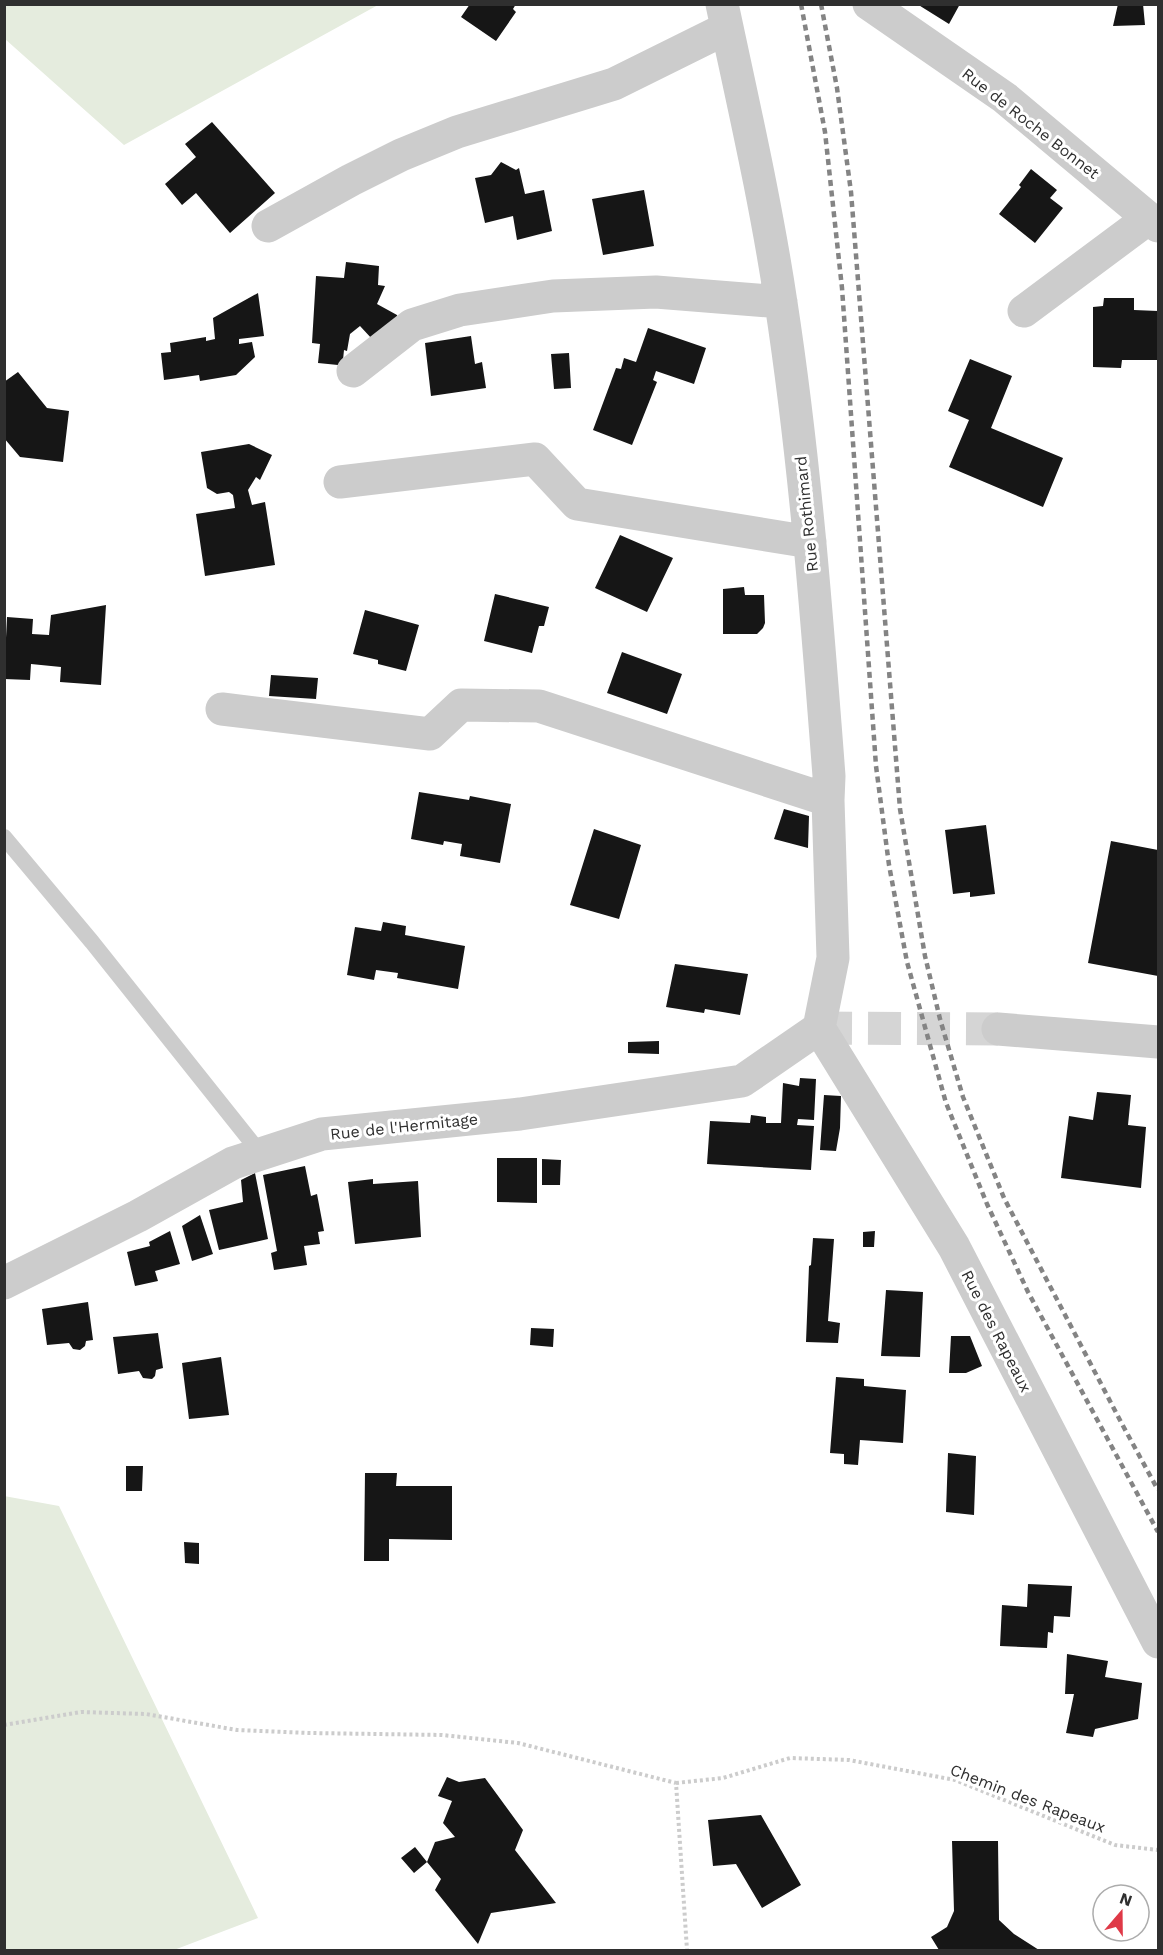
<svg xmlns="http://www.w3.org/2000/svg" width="1163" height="1955" viewBox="0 0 1163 1955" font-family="'Work Sans',sans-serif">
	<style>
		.green { fill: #e5ecde }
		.building { fill: #161616 }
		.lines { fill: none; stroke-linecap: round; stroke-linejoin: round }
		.minor-tunnel { stroke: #d5d5d5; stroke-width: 33; stroke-dasharray: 33 16; stroke-linecap: butt }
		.path { stroke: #ccc; stroke-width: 4; stroke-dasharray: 3 3; stroke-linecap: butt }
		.service { stroke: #ccc; stroke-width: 16 }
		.minor { stroke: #ccc; stroke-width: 33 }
		.rail { stroke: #848484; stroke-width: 4.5; stroke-dasharray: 6 4.5; stroke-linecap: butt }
		.labels { text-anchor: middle; stroke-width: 6; stroke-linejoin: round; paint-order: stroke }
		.street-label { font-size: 16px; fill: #2f2f2f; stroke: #fff }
	</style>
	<rect width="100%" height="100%" fill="#fff"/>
	<path class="green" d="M5,4h373v1l-254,140 -119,-106z
		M4,1496l55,10 199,412 -84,32h-169z"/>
	<path class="building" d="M470,4h46l-3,5 3,3 -20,29 -35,-24z
		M917,4h43l-11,20z
		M1118,4h25l2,21 -32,1z
		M212,122l63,71 -45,40 -34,-40 -14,12 -17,-21 31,-27 -11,-13z
		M501,162l15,8 3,-2 6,26 19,-4 8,41 -35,9 -4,-24 -28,7 -10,-45 16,-3z
		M1031,169l26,21 -7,8 13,10 -28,35 -36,-29 22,-27 -2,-2z
		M644,190l10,56 -51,9 -11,-56z
		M346,262l33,4 -1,19 7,1 -8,18 20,11 1,5 -25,20 -13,-14 -10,8 -3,17 -3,-1 -1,10 -5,5 -20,-2 2,-19 -8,-1 4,-67 28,2z
		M258,293l6,43 -25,3v5l13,-2 3,15 -19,18 -36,6 -1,-6 -35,5 -3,-27 10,-1 -1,-9 36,-6v4l9,-2 -2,-21z
		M1104,298h30v12l24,1v49h-36l-1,8 -28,-1v-60l10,-1z
		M648,328l58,20 -12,36 -38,-13 -3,9 4,2 -25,63 -39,-15 23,-62 5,1 3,-11 12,4z
		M471,336l4,28 7,-2 4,26 -55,8 -6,-53z
		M569,353l2,35 -17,1 -3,-35z
		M970,359l42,17 -21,52 72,30 -20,49 -94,-40 20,-47 -21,-9z
		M18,372l29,36 22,3 -6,51 -43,-5 -16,-19v-56z
		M249,444l23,11 -12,25 -4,-3 -8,13 4,15 13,-3 10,63 -70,11 -9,-62 39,-6 -2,-13 -4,-3 -12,2 -10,-6 -6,-36z
		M620,535l53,23 -26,54 -52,-24z
		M744,587l1,8h19l1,28 -2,5 -6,6h-34v-45z
		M495,594l54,13 -5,19h-5l-7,27 -48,-12z
		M106,605l-5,80 -41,-3 1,-15 -30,-3 -1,16 -26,-1 3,-62 26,2 -1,15 17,1 2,-20z
		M365,610l54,15 -13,46 -28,-7v-4l-25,-6z
		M622,652l60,22 -15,40 -60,-21z
		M271,675l47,3 -2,21 -47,-3z
		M419,792l50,8 1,-4 41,8 -11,59 -40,-7 2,-12 -18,-3 -1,4 -32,-6z
		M784,809l25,7 -1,32 -34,-9z
		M986,825l9,69 -25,3v-5l-17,2 -8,-64z
		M594,829l47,16 -22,74 -49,-14z
		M1111,841l47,9v126l-70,-13z
		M383,922l23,4 -1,9 60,11 -7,43 -61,-11 1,-5 -22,-3 -2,10 -27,-5 8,-48 26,4z
		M675,964l73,10 -8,41 -35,-6 -1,4 -38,-6z
		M659,1041v13l-31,-1v-11z
		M800,1078l16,1 -2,41 -16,-1 -1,6 17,1 -3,44 -104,-6 3,-43 40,2 1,-8 15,2v6h15l2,-40 16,3z
		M1097,1092l34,3 -3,30 18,2 -5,61 -80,-10 8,-62 24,4z
		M824,1095l17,1 -1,32 -4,23 -16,-1z
		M497,1158h40v45l-40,-1z
		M542,1159l19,1 -1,25h-18z
		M305,1166l6,30 6,-2 7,37 -6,1 2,12 -16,2 3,19 -33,5 -3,-17 6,-2 -14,-76z
		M255,1173l13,66 -49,11 -10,-40 34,-8 -2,-22z
		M373,1179v5l45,-3 3,56 -66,7 -7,-62z
		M200,1215l13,39 -21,7 -10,-35z
		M170,1231l10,33 -25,7 3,10 -23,5 -8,-34 23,-6 -1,-4z
		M875,1231l-1,16h-11v-15z
		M813,1238l21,1 -6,82 12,2 -2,20 -32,-1 3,-76 2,-1z
		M886,1290l37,2 -3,65 -39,-1z
		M88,1302l5,38 -7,1 -1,5 -5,4 -7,-1 -4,-6 -22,2 -5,-36z
		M531,1328l23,1 -1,18 -23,-2z
		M158,1333l5,35 -7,2 -1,6 -3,3 -9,-1 -4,-7 -21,3 -5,-37z
		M951,1336h19l12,30 -16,7h-17z
		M221,1357l8,58 -40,4 -7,-56z
		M836,1377l28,2v7l42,4 -3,53 -43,-3 -2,25 -14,-1v-10l-14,-1z
		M948,1453l28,3 -2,59 -28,-3z
		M126,1466h17l-1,25h-16z
		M365,1473h32l-1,13h56v54l-63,-1v22h-25z
		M184,1542l15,1v21l-14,-1z
		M1028,1584l44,2 -2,31 -16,-1 -1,17 -5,-1 -1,16 -47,-2 2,-41 25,2z
		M1067,1654l41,7 -3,16 37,6 -4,36 -43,10 -2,8 -27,-4 8,-39h-9z
		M447,1777l12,5 26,-4 38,52 -8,20 41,53 -65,10 -13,31 -43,-54 6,-11 -14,-17 8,-20 20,-5 -12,-14 9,-22 -14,-5z
		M761,1815l40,70 -39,23 -26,-44 -23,2 -5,-46z
		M952,1841h46l1,79 15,14 25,16h-100l-8,-13 16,-10 7,-16z
		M415,1847l12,15 -13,11 -13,-15z"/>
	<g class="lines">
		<path class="minor-tunnel" d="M819,1028l179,1"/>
		<path class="path" d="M4,1725l77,-13 65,2 91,16 73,3 132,2 76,8 158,40 11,167
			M676,1783l47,-5 67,-20 59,2 106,20 160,65 43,5"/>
		<path class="service" d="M4,837l88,105 169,212"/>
		<path class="minor" d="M722,4c21,99 44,198 59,299 24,157 36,315 48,473l-1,24 5,158 -14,70
			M869,4l136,94 153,128
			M268,226l83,-46 50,-25 56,-23 157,-48 113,-56
			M1024,311l125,-93
			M353,371l59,-46 48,-15 93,-14 103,-4 125,10
			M340,482l195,-23 42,45 233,38
			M222,709l208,25 31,-29 78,1 289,94
			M819,1028l135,219 204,395
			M998,1029l160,13
			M4,1283l134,-67 95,-53 89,-29 198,-20 222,-33 77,-53"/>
		<path class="rail" d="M801,4l24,128 17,156 34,478 13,99 18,97 39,141 41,101 41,88 130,240
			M821,4l16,84 14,104 49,617 25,147 15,63 23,78 41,101 118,226 36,66"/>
	</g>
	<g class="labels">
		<g class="street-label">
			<text transform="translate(1031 123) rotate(38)" y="6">Rue de Roche Bonnet</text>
			<text transform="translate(806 514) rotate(-96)" y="6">Rue Rothimard</text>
			<text transform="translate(404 1126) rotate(-6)" y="6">Rue de l'Hermitage</text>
			<text transform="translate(997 1331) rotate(63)" y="6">Rue des Rapeaux</text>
			<text transform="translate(1028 1798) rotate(21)" y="6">Chemin des Rapeaux</text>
		</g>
	</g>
	<rect width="1163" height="1955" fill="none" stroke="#2f2f2f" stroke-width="12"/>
	<g transform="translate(1121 1913) rotate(20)"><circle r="28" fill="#ffffff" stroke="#acacac" stroke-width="1.5"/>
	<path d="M0-4.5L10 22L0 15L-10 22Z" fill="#df3947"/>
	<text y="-9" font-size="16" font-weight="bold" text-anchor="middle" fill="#2f2f2f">N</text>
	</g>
</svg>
